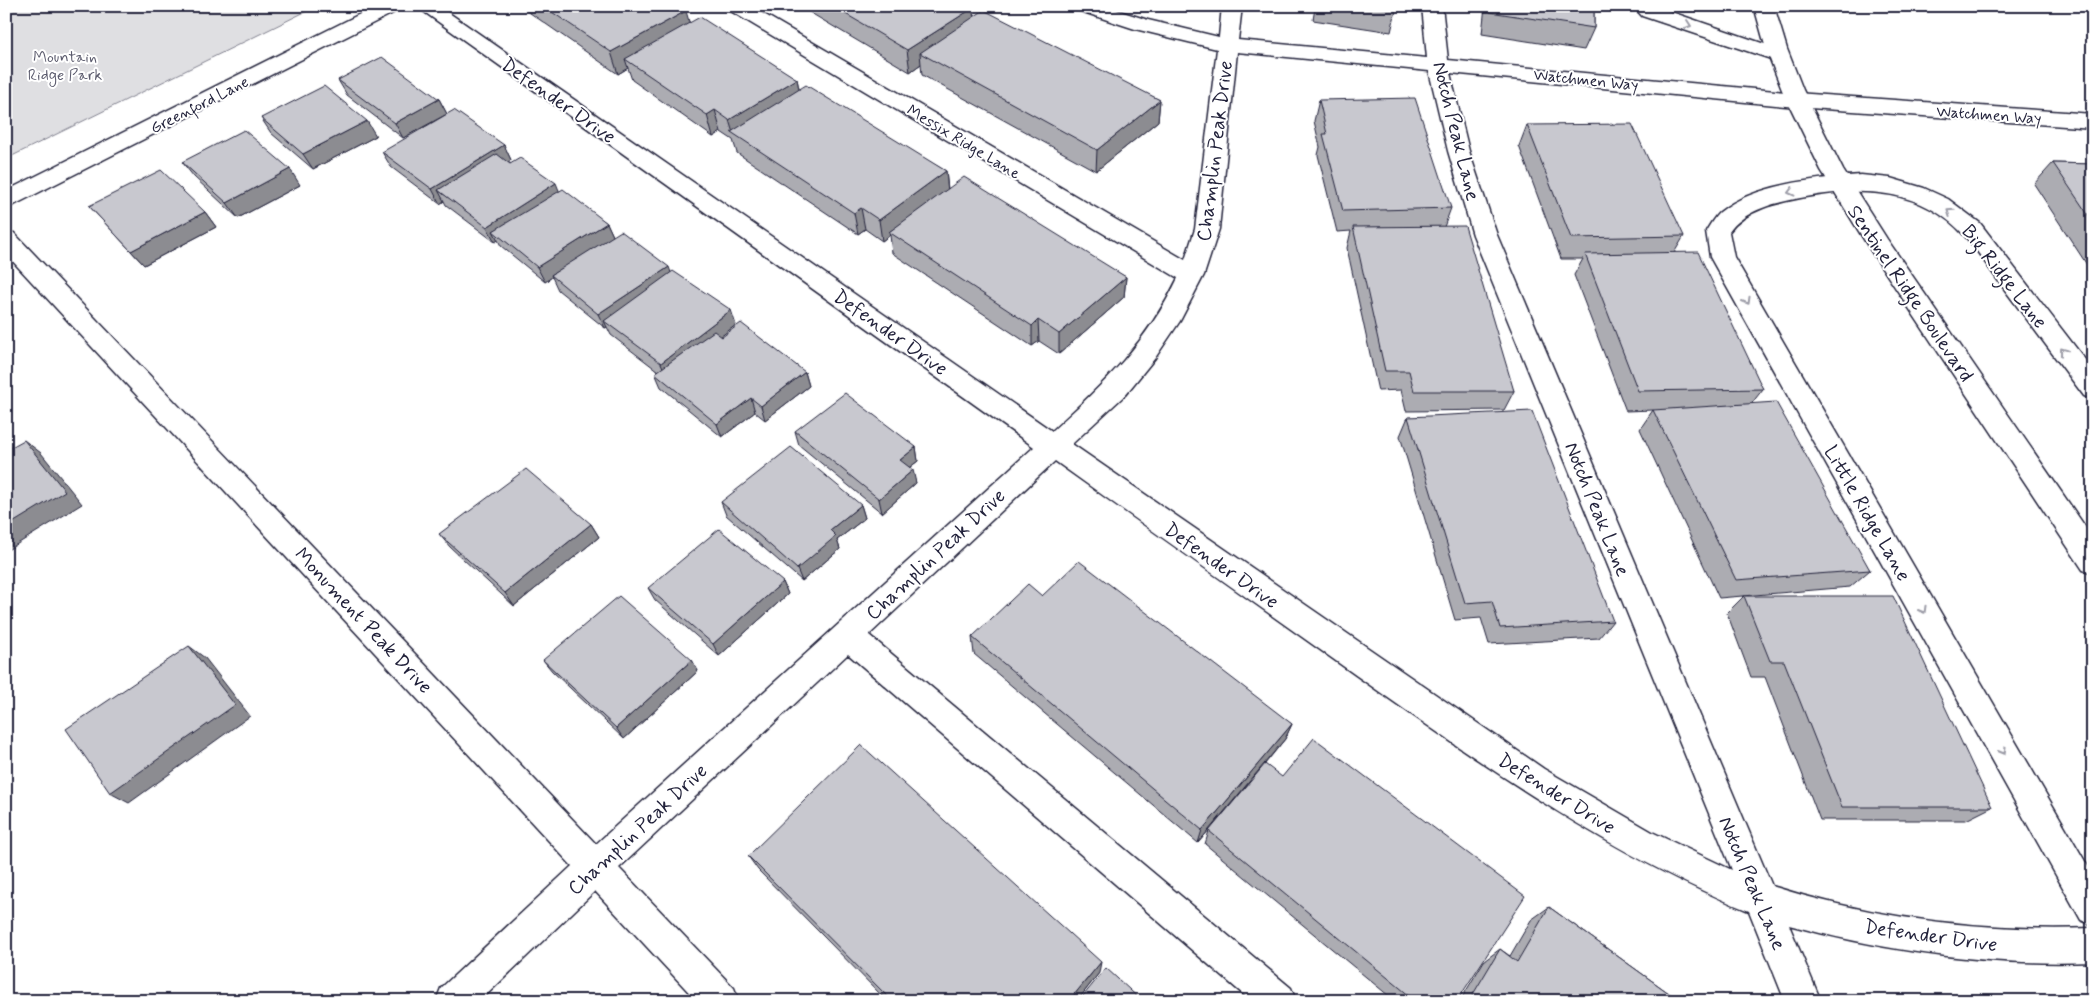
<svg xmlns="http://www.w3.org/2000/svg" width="2099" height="1007" viewBox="0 0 2099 1007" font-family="Mynerve,sans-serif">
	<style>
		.green { fill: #dfdfe2; stroke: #80808e }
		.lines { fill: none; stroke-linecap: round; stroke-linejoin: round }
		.minor-casing { stroke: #22223b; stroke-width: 3 }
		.major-casing { stroke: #22223b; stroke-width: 3 }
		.minor { fill: #fff; fill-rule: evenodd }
		.major { fill: #fff; fill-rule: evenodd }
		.wall { fill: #acacb2; stroke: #22223b }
		.shaded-wall { fill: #8c8c91; stroke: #22223b }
		.building { fill: #c8c8cf; stroke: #22223b }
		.oneway { stroke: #9c9ca7 }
		.labels { text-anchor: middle; stroke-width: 4; stroke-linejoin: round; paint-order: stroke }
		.far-park-label { font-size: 16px; fill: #5b5b6d; stroke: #fff }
		.far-street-label { font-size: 16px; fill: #22223b; stroke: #fff }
		.street-label { font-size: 20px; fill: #22223b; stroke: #fff }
	</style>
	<rect width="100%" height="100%" fill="#fff"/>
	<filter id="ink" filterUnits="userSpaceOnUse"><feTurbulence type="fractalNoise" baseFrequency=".02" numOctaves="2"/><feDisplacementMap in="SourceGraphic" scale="10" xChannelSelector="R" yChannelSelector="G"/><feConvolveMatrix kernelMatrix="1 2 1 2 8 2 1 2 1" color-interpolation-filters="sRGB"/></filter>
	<g filter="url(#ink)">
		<path class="green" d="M6,6h311l-311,153z"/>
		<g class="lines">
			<g class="minor-casing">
				<path id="minor" d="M376,6h26l-3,4 -393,199v-18z
					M416,6h23l613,425c53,-48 95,-88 126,-153l-449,-268 -3,-4h24l435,254 10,-31 22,-180 -82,-20 -58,-19 -3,-4h30l44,14 71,17 3,-31h20l-4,34 189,18 -5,-52h20l6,54 348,33 297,21v14l-297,-21 -346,-34 19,78 28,84 275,651c103,33 213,46 321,42v34c-104,4 -205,-10 -304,-37l32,76h-36l-36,-90c-143,-59 -267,-147 -392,-235 -101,-72 -202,-143 -302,-215l-186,174 422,353 5,13h-45l-403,-347 -229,214 115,120 5,13h-42l-102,-110 -115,110h-44l5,-13 131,-122 -566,-612v-23l8,2 582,611 438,-397zM1237,52l192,19 19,80 25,84 259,635 -78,-37 -110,-64 -472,-325 53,-49 30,-37 25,-37 24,-46 15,-46z
					M1633,6h21l131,45 3,4 -3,4 -7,2 -7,-2 -129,-43z
					M1861,175l29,3 34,10 24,11 32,24 113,147v29l-9,-3c-26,-35 -53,-71 -79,-106 -14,-18 -26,-38 -41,-55 -42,-46 -100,-49 -158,-38 -26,5 -60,11 -77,35l5,25 359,618v50l-12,-5 -371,-663 -4,-26c4,-6 8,-14 14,-19 33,-28 100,-34 141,-37z"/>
			</g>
			<g class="major-casing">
				<path id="major" d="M1754,6h20l13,43 16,41 40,80 44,69 206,299v35l-10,-3 -212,-319 -50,-81 -39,-80 -16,-41z"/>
			</g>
			<use href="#minor" class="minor"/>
			<use href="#major" class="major"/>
		</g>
		<path class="wall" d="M520,6h159l11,17 107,56 2,10 147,82 2,18 178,88 -2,20 -65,57 -20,-13 -7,5 -140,-93 -2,-18 -8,6 -17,-12 -7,5 -121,-81 -4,-13 -12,-8 -8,5 -81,-57 -4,-12 -10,6z
			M799,6h170l4,2 1,9 186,83 -2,21 -62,50 -174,-96 -1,-11 -11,8z
			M1301,6h96l-6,26 -78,-12 2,-12z
			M1485,6h111l-2,4v18l-10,22 -102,-16z
			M338,80l101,19 8,15 -44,24 -56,-43z
			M1319,100l132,108 -7,19 70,164 -10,19 -98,1 -5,-21 -23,1 -31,-143 4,-17 -14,1 -19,-77 2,-8 -6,-26z
			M261,118l115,18 -63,33 -42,-36z
			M1527,125l157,111 -10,17 89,136 -11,14 118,167 -20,17 -131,11 -79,-169 13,-19 -27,1 -52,-136 9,-16h-22l-42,-113z
			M504,145l7,15 -3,2 51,29 48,32 6,13 58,36 65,53 -15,11 84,36 4,14 -44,34 -10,-8 -33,25 -61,-50 -6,-14 3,-2 -47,-36 -4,-8 -2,1 -47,-38 -6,-13 -7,5 -44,-36 -3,-6 -3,2 -49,-37 -2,-4 -4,3 -49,-37 -9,-15z
			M182,162l118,23 -62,33 -44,-41z
			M2053,163l40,1v110l-59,-90z
			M89,206l116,6 11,15 -72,38z
			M1408,417l205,204 -14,17 -110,6 -8,-26 -26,2 -55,-184z
			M795,431l121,16 2,14 -8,6 6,16 -34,30 -83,-68z
			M721,502l140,3 4,13 -28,22 3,9 -38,32 -76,-66z
			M591,524l8,13 -85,69 -64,-59 -11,-13z
			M783,582l5,12 -69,62 -64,-56 -7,-12z
			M1042,596l250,128 -7,15 -20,25 192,237h-62l-190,-157 4,-13 51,-61 -62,73 -224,-189 -2,-17z
			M1744,596l248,211 -26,13h-146l-55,-143h-14l-24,-64z
			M543,660h149l6,11 -74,68 -72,-68z
			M748,856l351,117 -22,28h-190l-129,-131z
			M1549,907l131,94h-220l24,-40 16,-12 10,7 21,-36z"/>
		<path class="shaded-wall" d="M973,8l1,22 -54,23 1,11 -11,8 -3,-22z
			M686,11l6,21 -67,27 3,9 -10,6 -7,-22z
			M797,79l4,21 -68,33 -4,-13z
			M439,99l8,15 -44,24 -8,-15z
			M1160,100l-2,21 -62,50 1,-21z
			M715,110l6,22 -8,5 -6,-22z
			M367,121l9,15 -63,33 -10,-15z
			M504,145l7,15 -62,38 -11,-8 6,11 -4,3 -8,-15z
			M290,169l10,16 -62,33 -11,-15z
			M946,171l2,21 -59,40 1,3 -8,6 -3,-21z
			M556,183l6,15 -69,33 5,9 -3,2 -8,-15z
			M861,208l4,21 -7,5 -4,-21z
			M205,212l11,15 -72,38 -13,-14z
			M607,223l7,15 -63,37 1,2 -7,5 -8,-15z
			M669,267l5,14 -70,40 3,6 -2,1 -7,-14z
			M1126,277l-2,20 -65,57v-20z
			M731,310l5,15 -69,52 -6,-14z
			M1038,320l1,21 -7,5v-20z
			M805,372l4,14 -44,34 -4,-14z
			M751,398l4,14 -33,25 -5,-13z
			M24,440l17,13 41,51 -76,47v-24z
			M916,447l2,14 -16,12 -2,-13z
			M913,470l3,13 -34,30 -3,-14z
			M861,505l4,13 -28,22 3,9 -38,32 -5,-12 33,-39z
			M591,524l8,13 -85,69 -9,-13z
			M783,582l5,12 -69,62 -6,-12z
			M189,646l16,12 45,58 -121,87 -19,-10z
			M692,660l6,11 -74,68 -8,-11z
			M1292,724l-7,15 -87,104 4,-13z
			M1101,962l-2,11 -22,28h-8z"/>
		<path class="building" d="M543,6h136l7,5 -75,41z
			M832,6h137l4,2 -66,42z
			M1371,6h26v4z
			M1490,6h104v22l-104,-16z
			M984,10l176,90 -63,50 -177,-97z
			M700,17l97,62 -68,41 -14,-10 -8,5 -82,-56z
			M382,57l57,42 -44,24 -57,-43z
			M806,85l140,86 -67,49 -18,-12 -7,5 -123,-81z
			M324,86l43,35 -64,33 -42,-36z
			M1415,98l36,110 -108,3 -20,-77h4l-8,-34z
			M454,110l50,35 -72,44 -50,-37z
			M1632,124l52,112 -113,2 -44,-113z
			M244,130l46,39 -63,34 -45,-41z
			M497,154l13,10 10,-6 36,25 -69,44 -49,-37z
			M2053,163l40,1v58z
			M161,170l44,42 -74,39 -42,-45z
			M964,177l162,100 -67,57 -21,-14 -6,6 -143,-94z
			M563,189l44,34 -70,44 -44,-36z
			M1465,226l49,165h-100l-5,-20h-24l-32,-144z
			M621,231l48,36 -71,47 -47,-39z
			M1698,252l65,137 -125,2 -53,-137z
			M673,271l58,39 -70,53 -57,-42z
			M741,323l64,49 -44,34 -10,-8 -34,26 -62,-51 59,-42 8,6z
			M845,393l71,54 -16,13 13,10 -34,29 -84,-68z
			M1776,402l94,168 -134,10 -83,-170z
			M1532,411l81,210 -113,7 -8,-27 -27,2 -57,-186z
			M24,440l41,51 -59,36v-77z
			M791,447l70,58 -31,25 6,6 -39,33 -76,-67z
			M526,469l65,55 -86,69 -66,-59z
			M719,529l64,53 -70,62 -65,-56z
			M1079,561l213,163 -90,106 -230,-193 56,-53 14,12z
			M619,596l73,64 -76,68 -73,-68z
			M1744,596h149l99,211h-150l-58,-146h-14z
			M189,646l46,59 -125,88 -44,-64z
			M1314,738l211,158 -68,105h-41l-207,-170 56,-67 17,13z
			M861,745l240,217 -32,39h-177l-144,-145z
			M1549,907l131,94h-211l31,-52 17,13z
			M1106,968l36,33h-63z"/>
		<defs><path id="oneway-chevron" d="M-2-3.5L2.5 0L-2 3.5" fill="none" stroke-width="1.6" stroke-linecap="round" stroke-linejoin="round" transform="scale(1.25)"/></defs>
		<g class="oneway">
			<use href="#oneway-chevron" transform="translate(1688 25) rotate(19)"/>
			<use href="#oneway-chevron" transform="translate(1791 192) rotate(166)"/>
			<use href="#oneway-chevron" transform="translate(1950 212) rotate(-146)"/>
			<use href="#oneway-chevron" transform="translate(1747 301) rotate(60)"/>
			<use href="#oneway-chevron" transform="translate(2063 351) rotate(-127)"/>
			<use href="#oneway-chevron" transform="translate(1923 610) rotate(60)"/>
			<use href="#oneway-chevron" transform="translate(2003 751) rotate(60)"/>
		</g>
	</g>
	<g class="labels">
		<g class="far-park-label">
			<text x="65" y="62">Mountain<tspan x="65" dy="18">Ridge Park</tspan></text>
		</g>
		<g class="far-street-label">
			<text transform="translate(1586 79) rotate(6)" y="6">Watchmen Way</text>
			<text transform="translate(199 104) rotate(-27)" y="6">Greenford Lane</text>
			<text transform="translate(1989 114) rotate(4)" y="6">Watchmen Way</text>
			<text transform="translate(964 141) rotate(31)" y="6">Messix Ridge Lane</text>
		</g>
		<g class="street-label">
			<text transform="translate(559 100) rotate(35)" y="7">Defender Drive</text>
			<text transform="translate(1457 131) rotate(76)" y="7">Notch Peak Lane</text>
			<text transform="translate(1214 151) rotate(-83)" y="7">Champlin Peak Drive</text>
			<text transform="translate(2005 276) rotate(52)" y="7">Big Ridge Lane</text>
			<text transform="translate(1911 293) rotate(56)" y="7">Sentinel Ridge Boulevard</text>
			<text transform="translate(891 332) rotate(35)" y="7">Defender Drive</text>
			<text transform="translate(1598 509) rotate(68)" y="7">Notch Peak Lane</text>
			<text transform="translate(1868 513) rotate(60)" y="7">Little Ridge Lane</text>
			<text transform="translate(935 554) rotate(-43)" y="7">Champlin Peak Drive</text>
			<text transform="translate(1222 565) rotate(35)" y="7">Defender Drive</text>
			<text transform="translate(364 620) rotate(47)" y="7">Monument Peak Drive</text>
			<text transform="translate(1557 793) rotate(32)" y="7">Defender Drive</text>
			<text transform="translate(637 829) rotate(-43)" y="7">Champlin Peak Drive</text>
			<text transform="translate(1753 883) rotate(67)" y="7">Notch Peak Lane</text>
			<text transform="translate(1931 935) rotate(8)" y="7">Defender Drive</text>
		</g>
	</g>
	<rect width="2099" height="1007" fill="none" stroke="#fff" stroke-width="25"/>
	<rect x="12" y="12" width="2074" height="982" fill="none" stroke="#22223b" stroke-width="2" filter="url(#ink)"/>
</svg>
